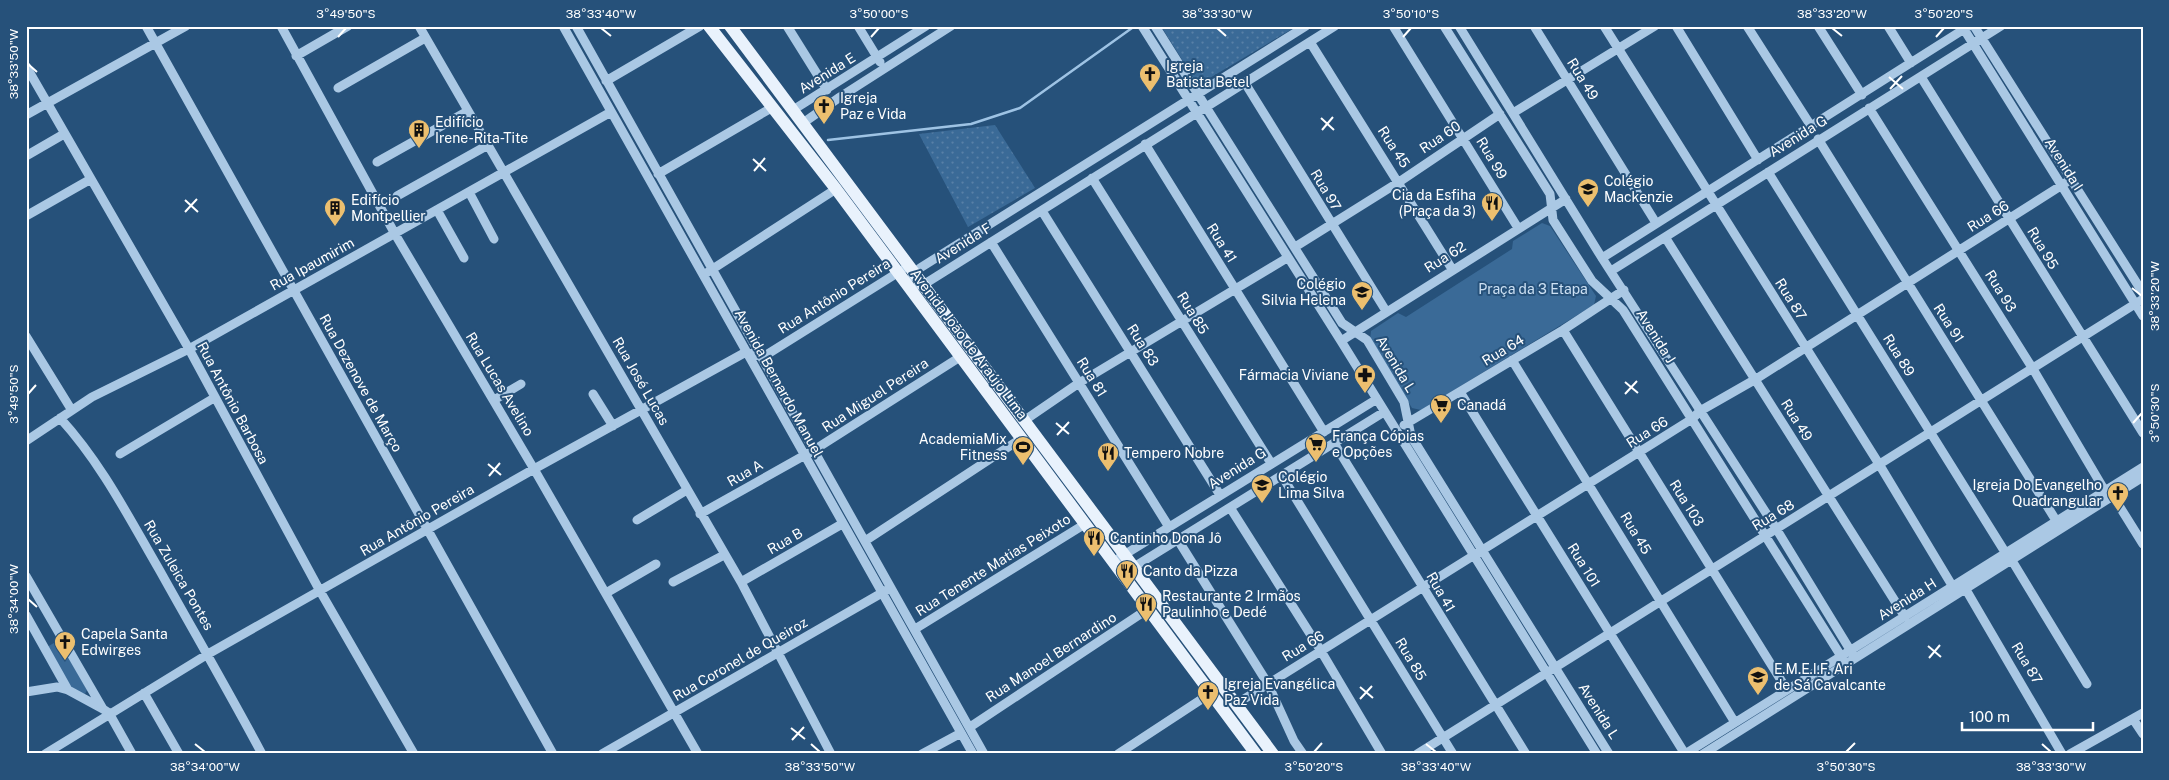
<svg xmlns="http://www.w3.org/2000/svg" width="2169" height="780" viewBox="0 0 2169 780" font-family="'Public Sans',sans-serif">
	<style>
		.grass { fill: url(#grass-dots) }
		.green { fill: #3a6a97 }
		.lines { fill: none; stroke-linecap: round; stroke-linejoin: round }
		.stream { stroke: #9ec3e4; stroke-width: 2.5 }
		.minor { stroke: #aac8e4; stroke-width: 9 }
		.major { stroke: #e9f2fc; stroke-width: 12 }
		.ticks { fill: none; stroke: #fff; stroke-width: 2 }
		.labels { text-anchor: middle; stroke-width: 4; stroke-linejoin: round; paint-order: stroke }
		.poi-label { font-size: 14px; fill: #fff; stroke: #26517a; text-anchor: start }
		.street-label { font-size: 14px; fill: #fff; stroke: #26517a }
		.park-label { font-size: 14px; fill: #cce0f3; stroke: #26517a }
		.neatline { fill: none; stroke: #fff; stroke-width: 2 }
		.ticks-label { font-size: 12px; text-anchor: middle; fill: #fff }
	</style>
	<defs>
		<pattern id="grass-dots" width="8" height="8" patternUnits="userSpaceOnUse" patternTransform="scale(1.25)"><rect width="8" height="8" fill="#3a6a97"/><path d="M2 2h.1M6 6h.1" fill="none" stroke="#5880a7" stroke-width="1.8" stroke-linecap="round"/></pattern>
	</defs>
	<rect width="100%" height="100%" fill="#26517a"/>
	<path class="grass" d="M1161,26h136l-99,59z
		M995,125l40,63 -67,39 -49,-93z"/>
	<path class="green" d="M1542,223l8,3 46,70 -2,9 -173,105 -9,-2 -42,-68 1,-9 27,-18 8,4 106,-68 1,-8z
		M59,640l28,50 -2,4 -16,-6 -22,-41z"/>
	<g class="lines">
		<path class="stream" d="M828,140l143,-16 49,-16 112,-80"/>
		<path class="minor" d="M146,26l407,728
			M281,26l114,208 139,235 164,285
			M419,26l322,556 90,172
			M563,26l410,728
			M576,26l408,728
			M787,26l40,64
			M858,26l22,36
			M1142,26l199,315 256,413
			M1155,26l187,297 25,17 37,62 7,34 198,318
			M1393,26l125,202
			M1444,26l106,168 3,26 39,61 31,29 223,354
			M1459,26l143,232 175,272 78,128
			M1534,26l122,197
			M1604,26l275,438 74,123
			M1676,26l82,134
			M1747,26l64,100
			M1818,26l44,69
			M1888,26l23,37
			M1962,26l181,290
			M1974,26l169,267
			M1310,42l142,227
			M296,56l52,-30
			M26,66l163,283 131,242 94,163
			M1921,77l222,356
			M606,81l94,-55
			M1245,83l141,228
			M338,88l87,-50
			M1869,108l164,261 72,122
			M793,110l133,-84
			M1513,113l142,-87
			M26,115l160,-89
			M803,123l37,-26 111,-71
			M1818,139l239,383
			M1145,144l179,288
			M26,156l38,-22
			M377,162l91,-51
			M1768,172l237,380
			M658,174l115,-67
			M1092,178l179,285
			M469,192l25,47
			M397,196l91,-51
			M437,210l27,48
			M1042,211l178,284
			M26,216l65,-37
			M1665,237l240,380
			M991,242l178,285
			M1295,247l104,-65 101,-68
			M1602,258l367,-232
			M1611,271l390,-245
			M708,272l128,-83
			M912,277l8,-9 386,-242
			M918,285h5l412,-259
			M1563,330l224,360
			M26,336l45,73
			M1341,341l225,-142
			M1512,360l222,361
			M1460,392l225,362
			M593,394l20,32
			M494,400l27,-16
			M60,418c42,46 69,100 100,153 34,61 69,121 102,183
			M1025,420l54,-37 208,-125
			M1404,425l159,-95 61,-40
			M26,441l66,-44 97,-48 422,-237
			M1334,443l192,311
			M120,454l94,-56
			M1282,476l171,278
			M2113,496l30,48
			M1231,509l90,142 61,103
			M700,514l114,-64 146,-93
			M637,520l50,-30
			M1178,540l90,144 26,57 9,13
			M865,541l157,-103
			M1119,558l258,-159
			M2011,559l76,125
			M1129,570l255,-158
			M26,576l77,133 6,4 23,41
			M673,582l51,-27
			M741,582l101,-58
			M1965,588l97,166
			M606,593l50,-29
			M26,615l42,75
			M915,629l170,-105
			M26,692l31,-5 11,3 35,19
			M144,693l35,61
			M1236,704l456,-285 8,-8 56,-32 314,-199
			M2133,719l10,15
			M970,727l178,-118
			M45,754l163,-100 326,-185 212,-117 17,5 139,-87
			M602,754l285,-164
			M922,754l39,-21
			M1118,754l93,-61
			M1417,754l726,-455
			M1685,754l458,-287
			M1703,754l440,-277
			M2070,754l73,-41"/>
		<path class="major" d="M709,26l127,163 420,565
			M730,26l543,728"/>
	</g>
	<path class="ticks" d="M601,28l10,8M1217,28l9,8M1832,28l10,8M338,37l8,-9M871,37l8,-9M1403,37l8,-9M1936,37l8,-9M28,64l9,8M1889,77l14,12M1890,89l12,-13M1321,118l13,12M1322,130l11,-13M753,159l13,12M754,171l11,-13M185,200l13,12M185,212l12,-13M2132,288l10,8M1625,382l13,11M28,394l8,-9M1625,394l12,-13M1056,423l13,11M2133,423l9,-10M1057,435l12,-13M488,464l13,11M489,476l11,-13M28,599l9,8M1928,646l13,11M1929,658l11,-13M1360,687l13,11M1360,699l12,-13M791,728l14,11M792,740l12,-13M195,744l10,8M811,744l9,8M1426,744l10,8M2042,744l9,8M1314,752l8,-9M1846,752l9,-9"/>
	<defs>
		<g id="church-pin" transform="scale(1.125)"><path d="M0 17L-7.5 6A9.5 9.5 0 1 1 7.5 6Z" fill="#ecbf6f" stroke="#26517a"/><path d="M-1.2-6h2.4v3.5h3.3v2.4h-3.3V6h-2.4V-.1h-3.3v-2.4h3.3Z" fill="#111"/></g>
		<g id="building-pin" transform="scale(1.125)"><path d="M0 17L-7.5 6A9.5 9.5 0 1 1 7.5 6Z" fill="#ecbf6f" stroke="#26517a"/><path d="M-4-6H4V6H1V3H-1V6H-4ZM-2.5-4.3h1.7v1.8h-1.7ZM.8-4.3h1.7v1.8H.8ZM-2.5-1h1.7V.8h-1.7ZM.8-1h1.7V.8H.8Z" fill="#111"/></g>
		<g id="school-pin" transform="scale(1.125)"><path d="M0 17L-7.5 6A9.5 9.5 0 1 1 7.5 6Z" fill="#ecbf6f" stroke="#26517a"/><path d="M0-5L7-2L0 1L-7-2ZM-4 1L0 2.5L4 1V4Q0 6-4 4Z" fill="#111"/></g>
		<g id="restaurant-pin" transform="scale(1.125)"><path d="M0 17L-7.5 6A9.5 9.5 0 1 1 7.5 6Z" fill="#ecbf6f" stroke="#26517a"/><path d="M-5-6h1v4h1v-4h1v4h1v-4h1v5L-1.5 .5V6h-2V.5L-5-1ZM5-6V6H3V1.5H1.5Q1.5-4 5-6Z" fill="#111"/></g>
		<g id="pharmacy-pin" transform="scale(1.125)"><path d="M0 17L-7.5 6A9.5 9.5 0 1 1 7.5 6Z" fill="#ecbf6f" stroke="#26517a"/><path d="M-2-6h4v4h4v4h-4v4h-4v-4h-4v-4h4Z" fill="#111"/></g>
		<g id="supermarket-pin" transform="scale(1.125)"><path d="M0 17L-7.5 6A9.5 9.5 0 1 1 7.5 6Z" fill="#ecbf6f" stroke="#26517a"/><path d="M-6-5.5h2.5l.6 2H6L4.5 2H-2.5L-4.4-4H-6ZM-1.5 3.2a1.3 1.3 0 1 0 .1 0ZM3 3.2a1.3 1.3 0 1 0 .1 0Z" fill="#111"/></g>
		<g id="stadium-pin" transform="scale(1.125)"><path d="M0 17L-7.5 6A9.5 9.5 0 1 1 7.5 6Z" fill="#ecbf6f" stroke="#26517a"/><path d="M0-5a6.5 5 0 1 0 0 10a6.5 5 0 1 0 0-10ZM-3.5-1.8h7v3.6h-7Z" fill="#111"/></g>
	</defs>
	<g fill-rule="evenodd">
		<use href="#church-pin" x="1150" y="74"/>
		<use href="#church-pin" x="824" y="106"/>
		<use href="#building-pin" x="419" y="130"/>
		<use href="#school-pin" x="1588" y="189"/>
		<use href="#restaurant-pin" x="1492" y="203"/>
		<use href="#building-pin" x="335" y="208"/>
		<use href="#school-pin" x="1362" y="292"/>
		<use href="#pharmacy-pin" x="1365" y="375"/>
		<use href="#supermarket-pin" x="1441" y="405"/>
		<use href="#supermarket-pin" x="1316" y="444"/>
		<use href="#stadium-pin" x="1023" y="447"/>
		<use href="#restaurant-pin" x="1108" y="453"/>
		<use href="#school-pin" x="1262" y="485"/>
		<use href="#church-pin" x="2118" y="493"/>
		<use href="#restaurant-pin" x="1094" y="538"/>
		<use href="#restaurant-pin" x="1127" y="571"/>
		<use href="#restaurant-pin" x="1146" y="604"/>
		<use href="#church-pin" x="65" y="642"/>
		<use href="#school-pin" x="1758" y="677"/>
		<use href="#church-pin" x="1208" y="692"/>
	</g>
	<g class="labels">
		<g class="poi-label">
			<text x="1166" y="71">Igreja<tspan x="1166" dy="16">Batista Betel</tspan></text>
			<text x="840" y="103">Igreja<tspan x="840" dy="16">Paz e Vida</tspan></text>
			<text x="435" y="127">Edifício<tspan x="435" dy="16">Irene-Rita-Tite</tspan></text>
			<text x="1604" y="186">Colégio<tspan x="1604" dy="16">Mackenzie</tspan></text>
			<text x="1476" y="200" text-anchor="end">Cia da Esfiha<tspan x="1476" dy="16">(Praça da 3)</tspan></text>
			<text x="351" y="205">Edifício<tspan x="351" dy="16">Montpellier</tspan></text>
			<text x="1346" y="289" text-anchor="end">Colégio<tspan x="1346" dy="16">Silvia Helena</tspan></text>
			<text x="1349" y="380" text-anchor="end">Fármacia Viviane</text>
			<text x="1457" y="410">Canadá</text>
			<text x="1332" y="441">França Cópias<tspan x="1332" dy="16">e Opções</tspan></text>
			<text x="1007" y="444" text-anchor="end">AcademiaMix<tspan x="1007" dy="16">Fitness</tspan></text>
			<text x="1124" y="458">Tempero Nobre</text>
			<text x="1278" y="482">Colégio<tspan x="1278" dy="16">Lima Silva</tspan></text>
			<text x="2102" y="490" text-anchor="end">Igreja Do Evangelho<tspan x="2102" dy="16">Quadrangular</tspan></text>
			<text x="1110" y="543">Cantinho Dona Jô</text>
			<text x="1143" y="576">Canto da Pizza</text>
			<text x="1162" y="601">Restaurante 2 Irmãos<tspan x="1162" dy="16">Paulinho e Dedé</tspan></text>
			<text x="81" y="639">Capela Santa<tspan x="81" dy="16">Edwirges</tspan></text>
			<text x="1774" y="674">E.M.E.I.F. Ari<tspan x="1774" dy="16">de Sá Cavalcante</tspan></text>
			<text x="1224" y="689">Igreja Evangélica<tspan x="1224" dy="16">Paz Vida</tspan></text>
		</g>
		<g class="street-label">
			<text transform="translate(827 73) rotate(-32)" y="5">Avenida E</text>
			<text transform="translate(1583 79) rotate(58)" y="5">Rua 49</text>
			<text transform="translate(1798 136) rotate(-32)" y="5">Avenida G</text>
			<text transform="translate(1440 137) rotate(-34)" y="5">Rua 60</text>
			<text transform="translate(1394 147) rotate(57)" y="5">Rua 45</text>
			<text transform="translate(1492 158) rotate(59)" y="5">Rua 99</text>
			<text transform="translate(2064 164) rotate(58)" y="5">Avenida I</text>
			<text transform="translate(1326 190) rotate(59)" y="5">Rua 97</text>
			<text transform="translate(1988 216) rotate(-32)" y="5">Rua 66</text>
			<text transform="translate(963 243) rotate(-32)" y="5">Avenida F</text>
			<text transform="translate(1222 243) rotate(58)" y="5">Rua 41</text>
			<text transform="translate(2043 248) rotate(59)" y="5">Rua 95</text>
			<text transform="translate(1445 257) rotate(-32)" y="5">Rua 62</text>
			<text transform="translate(312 264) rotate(-29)" y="5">Rua Ipaumirim</text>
			<text transform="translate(2001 291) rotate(58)" y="5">Rua 93</text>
			<text transform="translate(834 296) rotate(-32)" y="5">Rua Antônio Pereira</text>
			<text transform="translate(1791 299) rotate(58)" y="5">Rua 87</text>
			<text transform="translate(1193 313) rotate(58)" y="5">Rua 85</text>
			<text transform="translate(1949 323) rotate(57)" y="5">Rua 91</text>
			<text transform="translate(1656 336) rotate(58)" y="5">Avenida J</text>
			<text transform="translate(969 344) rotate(53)" y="5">Avenida João de Araújo Lima</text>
			<text transform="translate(1143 345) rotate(58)" y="5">Rua 83</text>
			<text transform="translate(1503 350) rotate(-31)" y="5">Rua 64</text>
			<text transform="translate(1899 355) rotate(58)" y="5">Rua 89</text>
			<text transform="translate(1396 364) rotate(59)" y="5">Avenida L</text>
			<text transform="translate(1092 377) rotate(58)" y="5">Rua 81</text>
			<text transform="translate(641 381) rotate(60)" y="5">Rua José Lucas</text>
			<text transform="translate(361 383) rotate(61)" y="5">Rua Dezenove de Março</text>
			<text transform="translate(779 383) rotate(61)" y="5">Avenida Bernardo Manuel</text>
			<text transform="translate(500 384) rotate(59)" y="5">Rua Lucas Avelino</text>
			<text transform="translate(875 395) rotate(-33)" y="5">Rua Miguel Pereira</text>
			<text transform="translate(233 403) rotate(62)" y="5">Rua Antônio Barbosa</text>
			<text transform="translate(1797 420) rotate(58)" y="5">Rua 49</text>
			<text transform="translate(1647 432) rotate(-32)" y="5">Rua 66</text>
			<text transform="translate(1237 468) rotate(-32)" y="5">Avenida G</text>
			<text transform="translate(745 473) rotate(-30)" y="5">Rua A</text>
			<text transform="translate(1687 503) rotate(58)" y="5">Rua 103</text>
			<text transform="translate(1773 515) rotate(-31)" y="5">Rua 68</text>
			<text transform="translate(417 520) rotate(-30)" y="5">Rua Antônio Pereira</text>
			<text transform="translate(1636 533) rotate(59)" y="5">Rua 45</text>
			<text transform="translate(785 541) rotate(-30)" y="5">Rua B</text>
			<text transform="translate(993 565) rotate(-32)" y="5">Rua Tenente Matias Peixoto</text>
			<text transform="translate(1584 565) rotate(58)" y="5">Rua 101</text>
			<text transform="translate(179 575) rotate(60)" y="5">Rua Zuleica Pontes</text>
			<text transform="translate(1441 592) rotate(60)" y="5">Rua 41</text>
			<text transform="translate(1907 599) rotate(-32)" y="5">Avenida H</text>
			<text transform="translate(1303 646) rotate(-31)" y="5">Rua 66</text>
			<text transform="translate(1051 657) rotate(-33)" y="5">Rua Manoel Bernardino</text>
			<text transform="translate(740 659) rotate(-30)" y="5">Rua Coronel de Queiroz</text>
			<text transform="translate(1411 659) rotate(59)" y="5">Rua 85</text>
			<text transform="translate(2027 663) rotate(59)" y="5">Rua 87</text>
			<text transform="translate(1599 711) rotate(58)" y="5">Avenida L</text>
		</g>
		<g class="park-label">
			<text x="1533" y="294">Praça da 3 Etapa</text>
		</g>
	</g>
	<rect width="2169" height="780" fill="none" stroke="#26517a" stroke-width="55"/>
	<path d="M1962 722v8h131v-8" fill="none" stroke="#ffffff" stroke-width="2.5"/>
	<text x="1969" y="722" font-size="15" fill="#ffffff" stroke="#26517a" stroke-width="4" paint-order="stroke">100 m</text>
	<rect x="28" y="28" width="2114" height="724" class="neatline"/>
	<g class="ticks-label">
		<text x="346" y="18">3°49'50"S</text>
		<text x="601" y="18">38°33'40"W</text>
		<text x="879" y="18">3°50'00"S</text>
		<text x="1217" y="18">38°33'30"W</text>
		<text x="1411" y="18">3°50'10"S</text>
		<text x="1832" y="18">38°33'20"W</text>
		<text x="1944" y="18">3°50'20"S</text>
		<text transform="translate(14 64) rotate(-90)" y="4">38°33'50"W</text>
		<text transform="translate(2155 296) rotate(-90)" y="4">38°33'20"W</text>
		<text transform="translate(14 394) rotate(-90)" y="4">3°49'50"S</text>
		<text transform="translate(2155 413) rotate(-90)" y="4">3°50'30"S</text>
		<text transform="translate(14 599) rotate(-90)" y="4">38°34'00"W</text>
		<text x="205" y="771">38°34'00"W</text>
		<text x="820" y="771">38°33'50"W</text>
		<text x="1314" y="771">3°50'20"S</text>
		<text x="1436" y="771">38°33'40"W</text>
		<text x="1846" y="771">3°50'30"S</text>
		<text x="2051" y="771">38°33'30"W</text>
	</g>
</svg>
